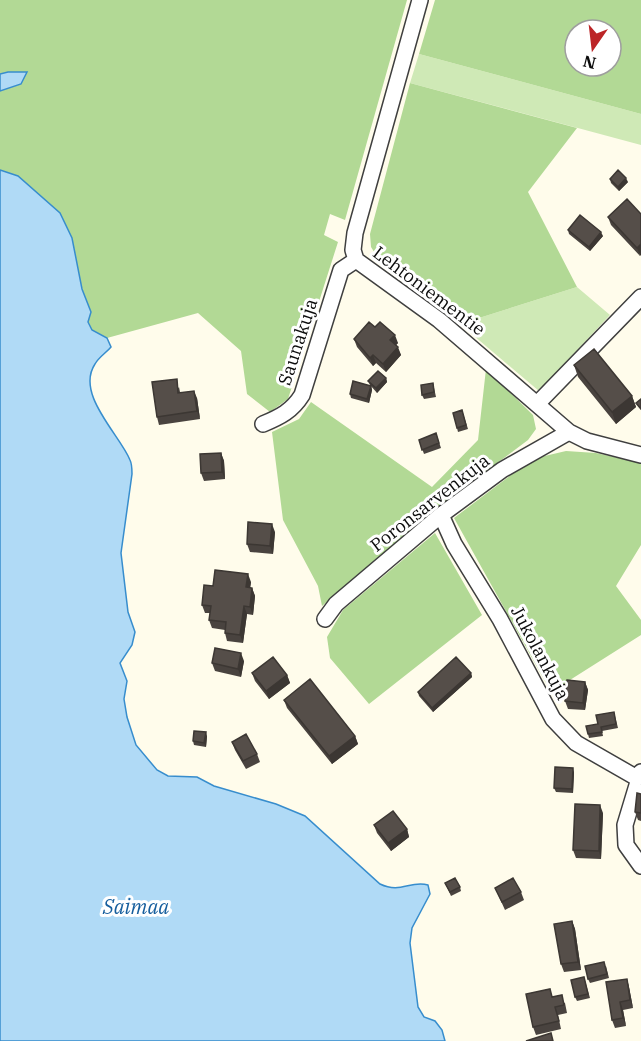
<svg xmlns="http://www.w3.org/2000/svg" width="641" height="1041" viewBox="0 0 641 1041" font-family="'IBM Plex Serif',serif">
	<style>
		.green { fill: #cfe9b6 }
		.forest { fill: #b2d995; fill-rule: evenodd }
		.water { fill: #b0daf6; stroke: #378dcd; stroke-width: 1.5 }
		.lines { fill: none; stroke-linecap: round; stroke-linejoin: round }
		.minor-casing { stroke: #3f3f3f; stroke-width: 18 }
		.minor { stroke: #fff; stroke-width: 15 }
		.wall { fill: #49433f }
		.shaded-wall { fill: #3c3733 }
		.building { fill: #554e49; stroke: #3c3733; stroke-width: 1.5 }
		.labels { text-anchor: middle; stroke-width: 6; stroke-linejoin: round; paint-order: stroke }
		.street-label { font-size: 18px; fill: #0c0c0c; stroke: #fff }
		.water-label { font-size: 20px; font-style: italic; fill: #165e9d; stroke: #fff }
	</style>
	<rect width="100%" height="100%" fill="#fffceb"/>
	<path class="green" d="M419,54l222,60v31l-231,-62z
		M577,287l33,28 -71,76 -79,-67z"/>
	<path class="forest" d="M0,0h407l-62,220 -15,-6 -6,21 14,7 -50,157 -18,13 -23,-18 -6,-43 -43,-38 -91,25 -15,-8 -4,-9 3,-9 -9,-23 -10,-51 -36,-46 -18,-16 -18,-6v-79l21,-7 -13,-12 -8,2z
		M435,0h206v114l-222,-60zM575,30h36v36h-36z
		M410,83l167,45 -49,64 49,95 -117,37 -82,-66 -7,-11 -1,-13z
		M486,369l47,46 3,14 -8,11 -100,75 -106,91 -4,-20 -35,-66 -11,-88 27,-13 12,-17 121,85 46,-47z
		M566,451l30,2 45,10v82l-25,41 25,34v15l-90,57 -97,-174 78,-59z
		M435,533l47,82 -113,89 -39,-46 -3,-21 16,-27z"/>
	<path class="water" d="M8,72h19l-6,12 -21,7v-17z
		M0,170l18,6 42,37 12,25 10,51 9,23 -3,10 4,8 15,8 4,9c-5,6 -12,10 -16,17 -20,30 25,71 35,96 2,4 2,10 2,14l-11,79 7,59 7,20 -3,13 -12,18 7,18 -3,18 3,18 9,28 21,25 11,6 29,1 17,9 62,18 29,12 75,68c21,10 30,-4 48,1l2,9 -18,34 -2,15 8,64 6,10 11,4 7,9 3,11h-445z"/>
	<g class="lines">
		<g class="minor-casing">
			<path id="minor" d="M420,0l-65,233 -2,17 3,10 83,60 130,112 18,9 54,14
				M538,403l103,-106
				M263,424c17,-7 29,-13 39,-29l39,-125 15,-10
				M441,515l13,29 46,75 53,100 23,24 61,35
				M325,619l11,-15 105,-89 61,-45 67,-38
				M641,772l-16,53 1,20 15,21"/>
		</g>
		<use href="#minor" class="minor"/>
	</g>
	<path class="wall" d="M610,179l18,3 -9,9 -8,-8z
		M627,199l13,57 -29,-31 -3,-8z
		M568,230l35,6 -13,15 -21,-17z
		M375,327l23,16 -2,2 5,10 -15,17 -10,-9 -3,3 -16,-19 -3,-8z
		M574,365l58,31 4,11 -20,17 -38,-47z
		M386,378l1,4 -10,11 -6,-7 1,4 -3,13 -18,-5 -1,-4 20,-9 -2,-4z
		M433,383l3,14 -12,2 -2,-4z
		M179,387l1,5 17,6 3,21 -41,6 -2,-8z
		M462,410l6,19 -10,3 -1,-4z
		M436,433l5,15 -17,6 -5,-14z
		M221,453l3,8 1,18 -21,2 -3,-8z
		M275,532l-2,22 -23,-2 -3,-8z
		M251,582l-1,6h2l3,8 -2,19 -6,-1 -4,29 -16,-2 -2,-8v-3l-13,-2 -3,-8 1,-7h-5l-3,-8 11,-19z
		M244,661l-3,16 -26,-6 -3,-8z
		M252,673l35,2 3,8 -21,16 -14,-18z
		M471,673l1,4 -39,35 -14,-16 -1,-4z
		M585,682l3,8 -3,20 -17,-1 -3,-8z
		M284,700l71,36 3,8 -26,20 -45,-56z
		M614,712l4,16 -16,3 1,5 -14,2 -1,-4 10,-10z
		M207,736l-1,11 -12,-2 -1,-4z
		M232,742l25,12 3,8 -14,7 -11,-19z
		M574,772l-1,21 -17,-1 -2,-4z
		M641,794v27l-3,-1 -3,-8z
		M603,813l-2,46 -25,-1 -3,-8z
		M374,825l33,4 2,8 -18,14 -14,-18z
		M445,883l15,4 1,4 -10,5z
		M495,888l26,4 3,8 -19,10z
		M572,921l3,8 6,41 -17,2 -3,-8z
		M606,966l3,12 -19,5 -2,-4z
		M584,977l6,21 -13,3 -2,-4z
		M627,979l2,8 4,21 -10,2 3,16 -11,2 -3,-8z
		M553,997l12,6 2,10 -9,2 3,14 -25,6 -3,-8z"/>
	<path class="shaded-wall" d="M626,178l2,4 -9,9 -1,-4z
		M601,232l2,4 -13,15 -1,-4z
		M641,244v11l-1,1 -3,-8z
		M395,335l3,8 -5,5 -3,-8z
		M398,347l3,8 -15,17 -3,-8z
		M373,355l3,8 -3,3 -3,-8z
		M386,378l1,4 -10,11 -1,-5z
		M371,386l1,4 -3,13 -2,-4z
		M194,391l3,7 3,21 -3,-8z
		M632,396l4,11 -20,17 -4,-12z
		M221,453l3,8 1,18 -3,-7z
		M272,524l3,8 -2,22 -3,-8z
		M248,574l3,8 -2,13 -3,-8z
		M252,588l3,8 -2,19 -3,-8z
		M244,606l3,8 -4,29 -3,-8z
		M241,653l3,8 -3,16 -3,-8z
		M471,673l1,4 -39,35 -1,-4z
		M287,675l3,8 -21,16 -3,-8z
		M585,682l3,8 -3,20 -2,-7z
		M206,732l1,4 -1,11 -2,-4z
		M355,736l3,8 -26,20 -3,-8z
		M573,768l1,4 -1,21 -1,-4z
		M600,805l3,8 -2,46 -2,-8z
		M407,829l2,8 -18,14 -3,-8z
		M572,921l3,8 6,41 -3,-8z
		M627,979l2,8 4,21 -3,-8z
		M620,1002l3,8 3,16 -3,-8z"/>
	<path class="building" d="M618,170l8,8 -8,9 -8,-8z
		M627,199l14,15v30l-4,4 -29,-31z
		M580,215l21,17 -12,15 -21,-17z
		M369,322l6,5 5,-5 15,13 -5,5 8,7 -15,17 -10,-9 -3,3 -16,-19z
		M594,349l38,47 -20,16 -38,-47z
		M378,371l8,7 -10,10 -8,-7z
		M177,379l1,14 16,-2 3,20 -40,6 -5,-35z
		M353,381l18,5 -4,13 -17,-5z
		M433,383l1,9 -12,3 -1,-10z
		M641,399v10l-5,-6z
		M462,410l4,15 -9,3 -4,-15z
		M436,433l3,10 -17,7 -3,-10z
		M221,453l1,19 -21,1 -1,-19z
		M248,522l24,2 -2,22 -23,-2z
		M215,570l33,4 -2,13 6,1 -2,19 -6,-1 -4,29 -15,-2 1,-11 -17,-2 2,-14 -9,-1 2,-20 9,1z
		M215,648l26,5 -3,16 -26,-6z
		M273,657l14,18 -21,16 -14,-18z
		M456,657l15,16 -39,35 -14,-16z
		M310,679l45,57 -26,20 -45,-56z
		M567,680l18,2 -2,21 -18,-2z
		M614,712l2,12 -15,3 1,5 -14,2 -2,-8 12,-2 -2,-9z
		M194,731l12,1 -2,11 -11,-2z
		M246,734l11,20 -14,7 -11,-19z
		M555,767l18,1 -1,21 -18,-1z
		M637,793l4,1v19l-6,-1z
		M575,804l25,1 -1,46 -26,-1z
		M393,811l14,18 -19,14 -14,-18z
		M455,878l5,9 -10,5 -5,-9z
		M513,878l8,14 -19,10 -7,-14z
		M572,921l6,41 -17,2 -7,-40z
		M604,962l3,12 -19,5 -3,-13z
		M584,977l4,17 -13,3 -4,-17z
		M627,979l3,21 -10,2 3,16 -11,2 -6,-38z
		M550,989l2,8 10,-2 2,10 -9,2 4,14 -26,6 -7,-33z
		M551,1033l2,8h-27z"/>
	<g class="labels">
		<g class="street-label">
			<text transform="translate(429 291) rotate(37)" y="6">Lehtoniementie</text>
			<text transform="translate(298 342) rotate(-72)" y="6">Saunakuja</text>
			<text transform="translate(430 503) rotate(-38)" y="6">Poronsarvenkuja</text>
			<text transform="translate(540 653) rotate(62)" y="6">Jukolankuja</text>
		</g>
		<g class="water-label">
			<text x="136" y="914">Saimaa</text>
		</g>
	</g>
	<g transform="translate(593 48) rotate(194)"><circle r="28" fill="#ffffff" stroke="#9e9e9e" stroke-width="1.5"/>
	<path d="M0-4.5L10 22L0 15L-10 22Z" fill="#bc2527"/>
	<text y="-9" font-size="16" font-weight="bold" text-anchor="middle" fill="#0c0c0c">N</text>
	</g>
</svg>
